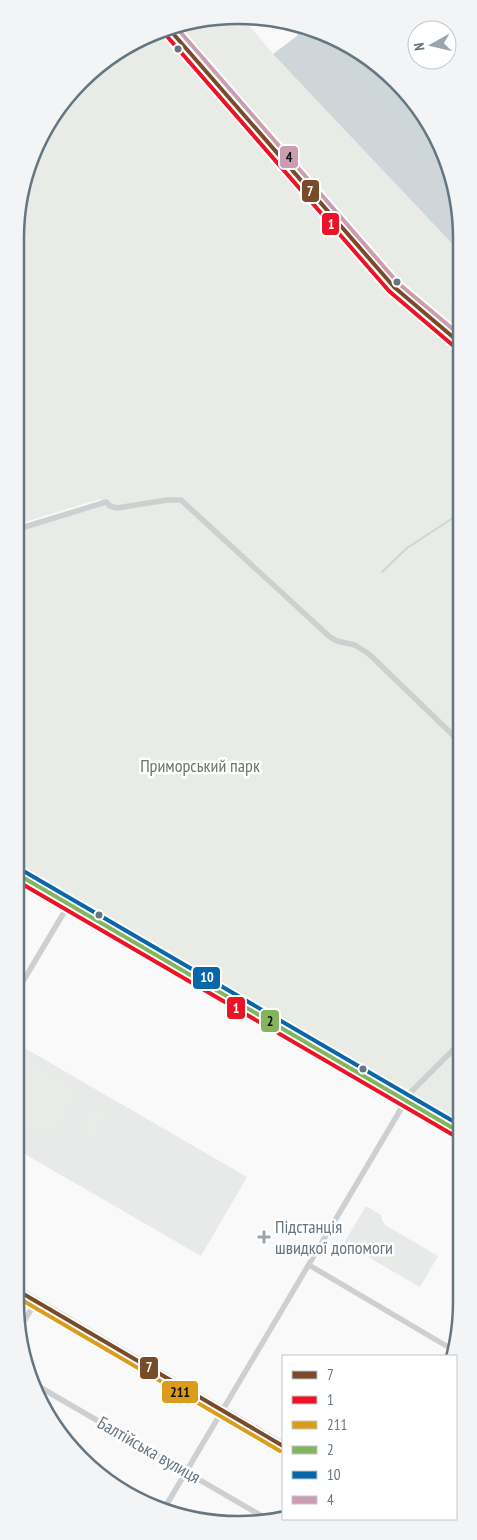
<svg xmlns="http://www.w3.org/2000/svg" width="477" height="1540" viewBox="0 0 477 1540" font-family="'PT Sans Narrow',sans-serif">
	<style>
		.built { fill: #e8e9e9 }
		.green { fill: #e8ebe6 }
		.water { fill: #ced6d9 }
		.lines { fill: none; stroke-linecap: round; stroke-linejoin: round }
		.stream { stroke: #ced6d9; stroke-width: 2 }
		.major-casing { stroke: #d5d6d7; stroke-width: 9 }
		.minor { stroke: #cecfd0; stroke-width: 5.5 }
		.major { stroke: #e1e2e2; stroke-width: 7 }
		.bus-1-casing { stroke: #fff; stroke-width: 8 }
		.bus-2-casing { stroke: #fff; stroke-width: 8 }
		.bus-3-casing { stroke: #fff; stroke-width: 8 }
		.bus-4-casing { stroke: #fff; stroke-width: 8 }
		.bus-5-casing { stroke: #fff; stroke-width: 8 }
		.bus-6-casing { stroke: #fff; stroke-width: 8 }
		.bus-1 { stroke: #7a4b2a; stroke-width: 4 }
		.bus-2 { stroke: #eb1325; stroke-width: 4 }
		.bus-3 { stroke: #da9c1a; stroke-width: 4 }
		.bus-4 { stroke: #84b55c; stroke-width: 4 }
		.bus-5 { stroke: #0866a9; stroke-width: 4 }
		.bus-6 { stroke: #cc9cb1; stroke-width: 4 }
		.bus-dot { fill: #657683; stroke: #fff; stroke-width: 2 }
		.poi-dot { fill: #99a4ac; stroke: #fff; stroke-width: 2 }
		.labels { text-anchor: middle; stroke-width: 5; stroke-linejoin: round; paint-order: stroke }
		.park-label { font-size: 18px; fill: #687a64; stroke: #fff }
		.poi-label { font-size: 18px; fill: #657683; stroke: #fff; text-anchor: start }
		.street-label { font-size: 18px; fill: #657683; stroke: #fff }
		.rim { fill: none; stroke: #657683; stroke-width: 2.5 }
		.line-badge { stroke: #fff; stroke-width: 2 }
		.badge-label { font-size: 14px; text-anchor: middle; font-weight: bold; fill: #fff }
		.pale-badge-label { font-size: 14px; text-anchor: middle; font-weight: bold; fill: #111 }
	</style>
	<rect width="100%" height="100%" fill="#f9f9f9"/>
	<path class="built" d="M16,1043l231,134 -46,79 -185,-107z
		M366,1206l15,9 1,5 3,5 53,31 -18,31 -76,-44z"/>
	<path class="green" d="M195,19h49l29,35 187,198v38l-10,9 10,10v30l-64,-54 -223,-257z
		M166,31l225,258 69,59 -2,783 -441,-260 1,-342 85,-26 -3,-4 -82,25 1,-329 34,-81 62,-61z
		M16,1052l64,37 -28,48 -36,-21z
		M95,1104l13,8 -15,27 -14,-7z"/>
	<path class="water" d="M298,25l52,20 47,36 42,59 21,69v43l-187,-198 24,-18z"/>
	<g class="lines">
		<path class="stream" d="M382,572l25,-24 52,-34"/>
		<g class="major-casing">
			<path id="major" d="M17,874l441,257
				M15,1289l268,157"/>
		</g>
		<path class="minor" d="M170,30l224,257 66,56
			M18,529l88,-27 4,4 7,2 50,-8h14l149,137 7,4 18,4 14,9 90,87
			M16,993l53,-89
			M309,1265l146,86
			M20,1328l16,-27
			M31,1382l236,137
			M139,1501l1,1
			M164,1509l247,-417 47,-47"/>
		<use href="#major" class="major"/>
		<g class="bus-1-casing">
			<path id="bus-1" d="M170,30l224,257 66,56
				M15,1289l268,157"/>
		</g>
		<g class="bus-2-casing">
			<path id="bus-2" d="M165,34l224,257 67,57
				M17,881l438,255"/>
		</g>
		<g class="bus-3-casing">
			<path id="bus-3" d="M15,1296l265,155"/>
		</g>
		<g class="bus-4-casing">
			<path id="bus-4" d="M17,874l441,257"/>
		</g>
		<g class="bus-5-casing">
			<path id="bus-5" d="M20,869l438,255"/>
		</g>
		<g class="bus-6-casing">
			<path id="bus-6" d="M176,27l222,256 62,52"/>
		</g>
		<use href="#bus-1" class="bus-1"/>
		<use href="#bus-2" class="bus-2"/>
		<use href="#bus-3" class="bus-3"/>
		<use href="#bus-4" class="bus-4"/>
		<use href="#bus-5" class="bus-5"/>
		<use href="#bus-6" class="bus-6"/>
	</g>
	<g class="bus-dot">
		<circle cx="178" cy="49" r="4.5"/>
		<circle cx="397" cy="282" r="4.5"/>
		<circle cx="99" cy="915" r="4.5"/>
		<circle cx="363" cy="1069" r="4.5"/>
	</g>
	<path class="poi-dot" d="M261.5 1229.5h5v5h5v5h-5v5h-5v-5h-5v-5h5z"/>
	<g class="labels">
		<g class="park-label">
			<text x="200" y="772">Приморський парк</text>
		</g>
		<g class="poi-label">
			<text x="275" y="1233">Підстанція<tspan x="275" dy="21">швидкої допомоги</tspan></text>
		</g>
		<g class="street-label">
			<text transform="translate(149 1450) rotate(30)" y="6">Балтійська вулиця</text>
		</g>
	</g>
	<path d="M0 0H477V1540H0ZM238 24H239A214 214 0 0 1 453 238V1302A214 214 0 0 1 239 1516H238A214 214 0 0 1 24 1302V238A214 214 0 0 1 238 24Z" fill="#f3f4f5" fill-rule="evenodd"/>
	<path class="rim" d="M238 24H239A214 214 0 0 1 453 238V1302A214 214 0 0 1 239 1516H238A214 214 0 0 1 24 1302V238A214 214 0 0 1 238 24Z"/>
	<g class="line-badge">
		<rect x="279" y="145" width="20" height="24" rx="5" fill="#cc9cb1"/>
		<rect x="301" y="179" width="19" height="24" rx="5" fill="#7a4b2a"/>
		<rect x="321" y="212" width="19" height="24" rx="5" fill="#eb1325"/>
		<rect x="192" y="966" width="29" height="24" rx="5" fill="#0866a9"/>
		<rect x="226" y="996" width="20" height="24" rx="5" fill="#eb1325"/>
		<rect x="260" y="1009" width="20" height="24" rx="5" fill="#84b55c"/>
		<rect x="139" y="1356" width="20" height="24" rx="5" fill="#7a4b2a"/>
		<rect x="161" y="1380" width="38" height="24" rx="5" fill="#da9c1a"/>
	</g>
	<g class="badge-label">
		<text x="310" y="196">7</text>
		<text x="331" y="229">1</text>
		<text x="207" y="982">10</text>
		<text x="236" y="1013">1</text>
		<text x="149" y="1372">7</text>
	</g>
	<g class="pale-badge-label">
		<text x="289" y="162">4</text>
		<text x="270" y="1026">2</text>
		<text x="180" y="1397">211</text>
	</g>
	<rect x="282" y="1355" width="175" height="165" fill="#ffffff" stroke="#c1c8cd"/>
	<rect x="292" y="1371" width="25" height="8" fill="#7a4b2a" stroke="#c1c8cd"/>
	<text x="327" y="1380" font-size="15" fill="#657683">7</text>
	<rect x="292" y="1396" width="25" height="8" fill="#eb1325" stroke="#c1c8cd"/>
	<text x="327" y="1405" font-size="15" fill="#657683">1</text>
	<rect x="292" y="1421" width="25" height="8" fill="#da9c1a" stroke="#c1c8cd"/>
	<text x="327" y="1430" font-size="15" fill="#657683">211</text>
	<rect x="292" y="1446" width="25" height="8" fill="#84b55c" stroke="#c1c8cd"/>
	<text x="327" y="1455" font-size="15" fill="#657683">2</text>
	<rect x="292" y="1471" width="25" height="8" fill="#0866a9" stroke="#c1c8cd"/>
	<text x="327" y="1480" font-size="15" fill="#657683">10</text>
	<rect x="292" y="1496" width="25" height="8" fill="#cc9cb1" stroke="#c1c8cd"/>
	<text x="327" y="1505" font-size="15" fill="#657683">4</text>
	<g transform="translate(432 45) rotate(262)"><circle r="24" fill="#ffffff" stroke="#c1c8cd"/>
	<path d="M0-4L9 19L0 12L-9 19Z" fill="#99a4ac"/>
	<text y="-8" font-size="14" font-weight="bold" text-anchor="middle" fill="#657683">N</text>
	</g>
</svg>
